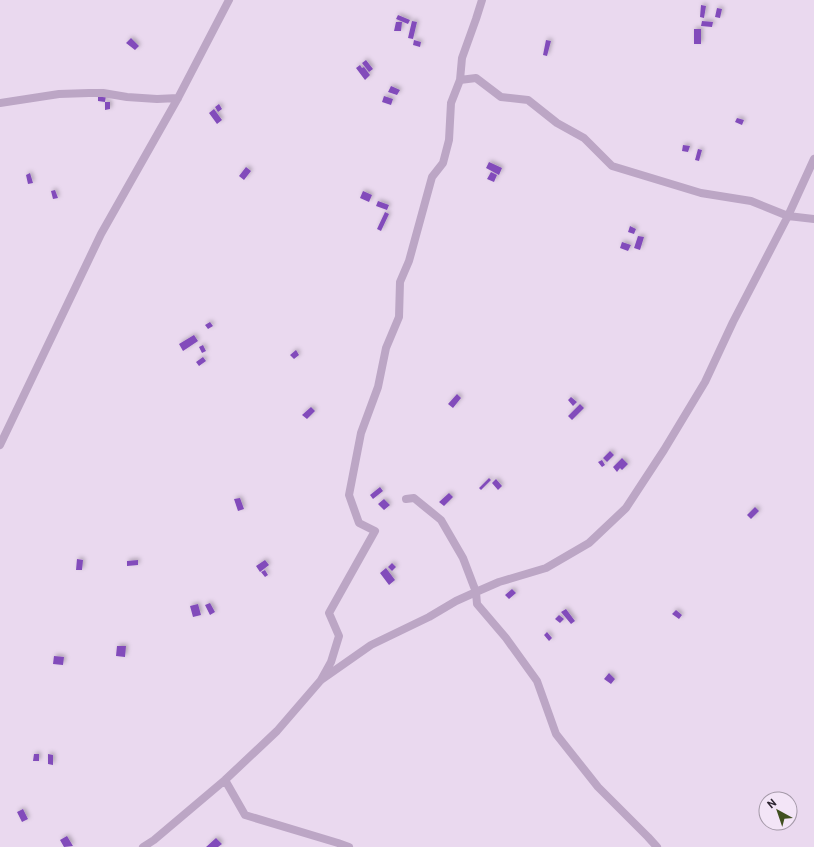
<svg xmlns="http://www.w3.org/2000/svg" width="814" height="847" viewBox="0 0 814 847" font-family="Roboto,sans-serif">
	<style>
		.building { fill: #824bbb; filter: url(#shadow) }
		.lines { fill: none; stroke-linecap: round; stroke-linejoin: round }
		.minor { stroke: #bca6c5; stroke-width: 8 }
	</style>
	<defs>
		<filter id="shadow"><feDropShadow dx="2" dy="-2" stdDeviation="2" flood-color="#0004"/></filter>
	</defs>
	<rect width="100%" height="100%" fill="#ead9ef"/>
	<path class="building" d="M701,5l5,1 -2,12 -4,-1z
		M717,8l5,1 -2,9 -5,-1z
		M398,15l12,5 -2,4 -12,-5z
		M412,21l5,1 -4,17 -5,-1z
		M702,21l11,1 -1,5 -11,-1z
		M396,22h6l-1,9h-7z
		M694,29h7v15h-7z
		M131,38l8,8 -4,4 -9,-7z
		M414,40l7,2 -1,5 -7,-2z
		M546,40l5,1 -4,15 -4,-1z
		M366,60l7,9 -4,3 -7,-9z
		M360,65l2,3 2,-1 6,8 -5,5 -9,-12z
		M391,86l9,4 -3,5 -9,-3z
		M98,94l8,1 -1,7 -7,-1z
		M384,96l9,3 -2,6 -9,-3z
		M105,102h5v7l-5,1z
		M219,104l3,5 -4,3 -3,-5z
		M214,109l8,11 -5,4 -8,-11z
		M737,118l7,2 -2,5 -7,-3z
		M683,145l7,1 -2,6 -6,-1z
		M698,149l4,1 -3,11 -4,-1z
		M489,162l13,6 -3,7 -13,-7z
		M246,167l5,4 -7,9 -5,-4z
		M491,172l6,3 -3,7 -7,-3z
		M30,173l3,10 -5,1 -2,-9z
		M55,190l3,8 -5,1 -2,-8z
		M363,191l9,4 -3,7 -9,-4z
		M378,201l11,4 -2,5 -11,-4z
		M385,212l4,2 -8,17 -4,-2z
		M630,226l6,3 -2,5 -6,-2z
		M638,236l6,1 -4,13 -6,-2z
		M622,242l9,3 -3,6 -8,-3z
		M210,322l3,4 -5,3 -3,-4z
		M194,335l4,6 -15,10 -4,-7z
		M203,345l3,6 -4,2 -3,-6z
		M296,350l3,5 -5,4 -4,-4z
		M203,357l3,4 -7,5 -3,-4z
		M457,394l4,4 -8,10 -5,-4z
		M571,397l6,5 -4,4 -5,-6z
		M580,404l4,4 -12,12 -4,-4z
		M311,407l4,4 -8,8 -5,-4z
		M610,451l4,4 -7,7 -4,-4z
		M622,458l6,6 -6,6 -2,-2 -3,4 -4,-5z
		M602,460l3,5 -3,2 -4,-5z
		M489,478l2,2 -10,10 -2,-2z
		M496,479l6,7 -4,4 -6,-7z
		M380,487l3,4 -10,8 -3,-4z
		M449,493l4,4 -9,9 -5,-4z
		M240,498l4,11 -6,2 -4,-12z
		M384,499l6,6 -6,5 -6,-6z
		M755,507l4,4 -8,8 -4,-4z
		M77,559l6,1 -1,10h-6z
		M138,560v5l-11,1v-5z
		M265,560l4,5 -9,7 -4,-6z
		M392,563l4,4 -4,4 -4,-4z
		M386,568l9,12 -6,5 -9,-12z
		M265,570l3,5 -3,2 -4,-5z
		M512,589l4,4 -7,6 -4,-4z
		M210,603l5,9 -5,3 -5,-10z
		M198,604l3,11 -8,2 -3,-11z
		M566,609l9,12 -4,3 -10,-12z
		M676,610l6,5 -3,4 -7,-5z
		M559,615l5,4 -4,4 -5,-4z
		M547,632l5,6 -3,3 -5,-6z
		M117,646h9l-1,11 -9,-1z
		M54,656l10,1 -1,8 -10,-1z
		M609,673l6,6 -4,5 -7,-5z
		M34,754h5v7h-6z
		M48,754l5,1v10l-5,-1z
		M23,809l5,10 -6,3 -5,-10z
		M67,836l6,10 -9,1 -4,-7z
		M216,838l6,6 -4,3h-12z"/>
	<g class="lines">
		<path class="minor" d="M460,80l2,-22 14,-39 6,-19
			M0,103l59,-9 30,-1h14l24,4 30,2 21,-1
			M0,445l101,-211 77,-136 51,-98
			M406,499l8,-1 27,22 22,38 13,34 1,12 29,34 31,43 19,53 42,53 50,50 9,10
			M321,680l10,-18 8,-26 -10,-23 46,-82 -16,-8 -10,-28 12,-62 17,-46 8,-39 13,-31 1,-35 9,-21 23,-84 11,-14 6,-23 2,-37 9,-23 16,-2 25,19 27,3 29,23 27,15 28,28 89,27 50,8 37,15 26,3
			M225,780l20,35 93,28 11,4
			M143,847l11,-7 71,-60 52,-49 44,-51 50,-35 58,-28 27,-16 20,-9 23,-10 47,-14 43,-25 37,-35 38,-58 41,-68 28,-60 55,-106 26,-57"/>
	</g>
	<g transform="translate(778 811) rotate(320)"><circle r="19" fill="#f3e5f7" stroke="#a499a8"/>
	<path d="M0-3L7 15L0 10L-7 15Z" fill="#415020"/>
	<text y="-6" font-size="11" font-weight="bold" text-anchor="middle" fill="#2d2632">N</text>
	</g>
</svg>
